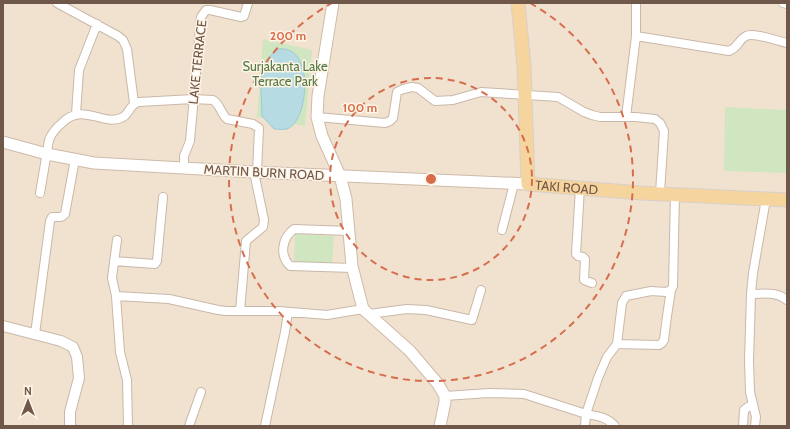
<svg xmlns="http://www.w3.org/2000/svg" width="790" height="429" viewBox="0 0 790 429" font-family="Cabin,sans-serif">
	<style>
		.residential { fill: #f1e2d0 }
		.green { fill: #d0e6c1 }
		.water { fill: #b7dbe2; stroke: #9ecad3 }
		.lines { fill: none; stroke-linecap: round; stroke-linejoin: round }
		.minor-casing { stroke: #c9b8a9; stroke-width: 10 }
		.tertiary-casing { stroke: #c9b8a9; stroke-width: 12 }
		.secondary-casing { stroke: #cfbaa9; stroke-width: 13 }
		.primary-casing { stroke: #d7d0cc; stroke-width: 15 }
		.minor { stroke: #fff; stroke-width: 8 }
		.tertiary { stroke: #fff; stroke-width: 10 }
		.secondary { stroke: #fff; stroke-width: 11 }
		.primary { stroke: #f5d49d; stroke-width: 13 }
		.ring { fill: none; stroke: #d76d4d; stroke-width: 2; stroke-dasharray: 7 5 }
		.labels { text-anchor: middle; stroke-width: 3; stroke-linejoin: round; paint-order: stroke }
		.street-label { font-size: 13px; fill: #6f574a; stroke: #fef4e6 }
		.park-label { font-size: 13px; fill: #557a46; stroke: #fef4e6 }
		.centre { fill: #d76d4d; stroke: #fef4e6; stroke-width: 2 }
		.ring-label { font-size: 12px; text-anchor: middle; font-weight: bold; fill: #d76d4d; stroke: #fef4e6; stroke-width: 3; stroke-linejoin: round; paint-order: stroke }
	</style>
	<rect width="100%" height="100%" fill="#faf0e1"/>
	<path class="residential" d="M3,3h784v423h-784z"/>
	<path class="green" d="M263,39l49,11 -7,76 -48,-9z
		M725,107l62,3v63l-63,-2z
		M295,234l39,2 -2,28 -38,-2z"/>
	<path class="water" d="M279,49c37,-4 29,74 8,80 -4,1 -9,0 -13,0l-12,-13c0,-22 -7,-54 17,-67z"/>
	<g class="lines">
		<g class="minor-casing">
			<path id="minor" d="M57,3l61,33 5,4 4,9 7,54
				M783,3l4,1
				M636,36l93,15c10,-4 9,-11 17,-15 8,-4 31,5 41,7
				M76,114l3,-44 18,-46
				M317,117l68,6 5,-2 3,-3 4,-26 6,-3 9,-2 6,1 17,13 18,-1 28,-8 77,5 26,15 8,3 8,2h36l19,2 5,4 4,8 -4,62
				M626,117l10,-81v-33
				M184,168v-12l6,-15 11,-124 5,-7h4l31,7 3,-1 4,-13
				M580,188l-4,66 2,2 5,1 2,2 -1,21 8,3
				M40,193l9,-53c3,-8 7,-12 13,-17 20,-21 41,3 59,-5 9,-3 7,-13 18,-16l54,-3 20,1c7,4 8,14 14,19l26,5 6,4 -2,44
				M502,230l12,-46
				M350,231l-56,-2c-12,9 -15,26 -4,37l63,2
				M117,240l-5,38 4,18 4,56 7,28 1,46
				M114,261l41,3 2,-3 6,-64
				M751,294c14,0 24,-3 36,6
				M116,296l53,3 49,11 8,1h53l48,4 36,-6
				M240,311l6,-70 17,-14 1,-7 -10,-48
				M369,314l38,-5 19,1 46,10 9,-30
				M35,334l15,-113 2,-4h9l4,-3 10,-55
				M617,344l42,1 3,-2 2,-3 3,-24 4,-26
				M445,396l44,-3 35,1 62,20 -1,12
				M189,426l12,-34
				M265,426l20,-94 3,-20
				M615,426c-8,-9 -17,-10 -29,-12l12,-36 9,-21 10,-13 5,-41 4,-7 25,-5 15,1 5,-2 2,-4 2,-92
				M743,426l1,-16 4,-3 5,-3
				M755,426l1,-9 -6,-25 -1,-31 2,-67 2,-21 13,-74"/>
		</g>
		<g class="tertiary-casing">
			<path id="tertiary" d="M3,326l58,15 12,6 4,10 2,21 -9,34v14"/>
		</g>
		<g class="secondary-casing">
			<path id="secondary" d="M333,3l-15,93 -1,21 5,19 18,40 6,23 6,67 11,43 47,42 28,33 7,12v6l-5,24
				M3,142l44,12 47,9 160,9 274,12"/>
		</g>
		<g class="primary-casing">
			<g id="primary">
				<path id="s1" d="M518,3l6,63 4,118 113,9 146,7"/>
			</g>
		</g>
		<use href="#minor" class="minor"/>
		<use href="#tertiary" class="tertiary"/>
		<use href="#secondary" class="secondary"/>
		<use href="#primary" class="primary"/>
	</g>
	<g class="ring">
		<circle cx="431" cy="179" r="101"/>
		<path d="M530 3A202 202 0 1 1 332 3"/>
	</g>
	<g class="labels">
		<g class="street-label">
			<text transform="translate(197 62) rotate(-84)" y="5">LAKE TERRACE</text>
			<text transform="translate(264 172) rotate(3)" y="5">MARTIN BURN ROAD</text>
			<text dy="5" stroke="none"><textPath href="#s1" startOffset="220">TAKI ROAD</textPath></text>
		</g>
		<g class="park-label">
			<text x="285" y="71">Surjakanta Lake<tspan x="285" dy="15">Terrace Park</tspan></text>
		</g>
	</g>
	<circle cx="431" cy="179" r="6" class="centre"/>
	<g class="ring-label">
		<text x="288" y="40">200 m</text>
		<text x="360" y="112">100 m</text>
	</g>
	<rect width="790" height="429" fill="none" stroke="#6f574a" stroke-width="8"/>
	<g transform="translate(28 401)" stroke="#fef4e6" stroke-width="3" paint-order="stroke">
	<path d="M0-3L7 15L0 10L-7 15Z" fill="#6f574a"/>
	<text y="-6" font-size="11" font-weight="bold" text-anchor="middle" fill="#6f574a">N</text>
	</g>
</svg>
